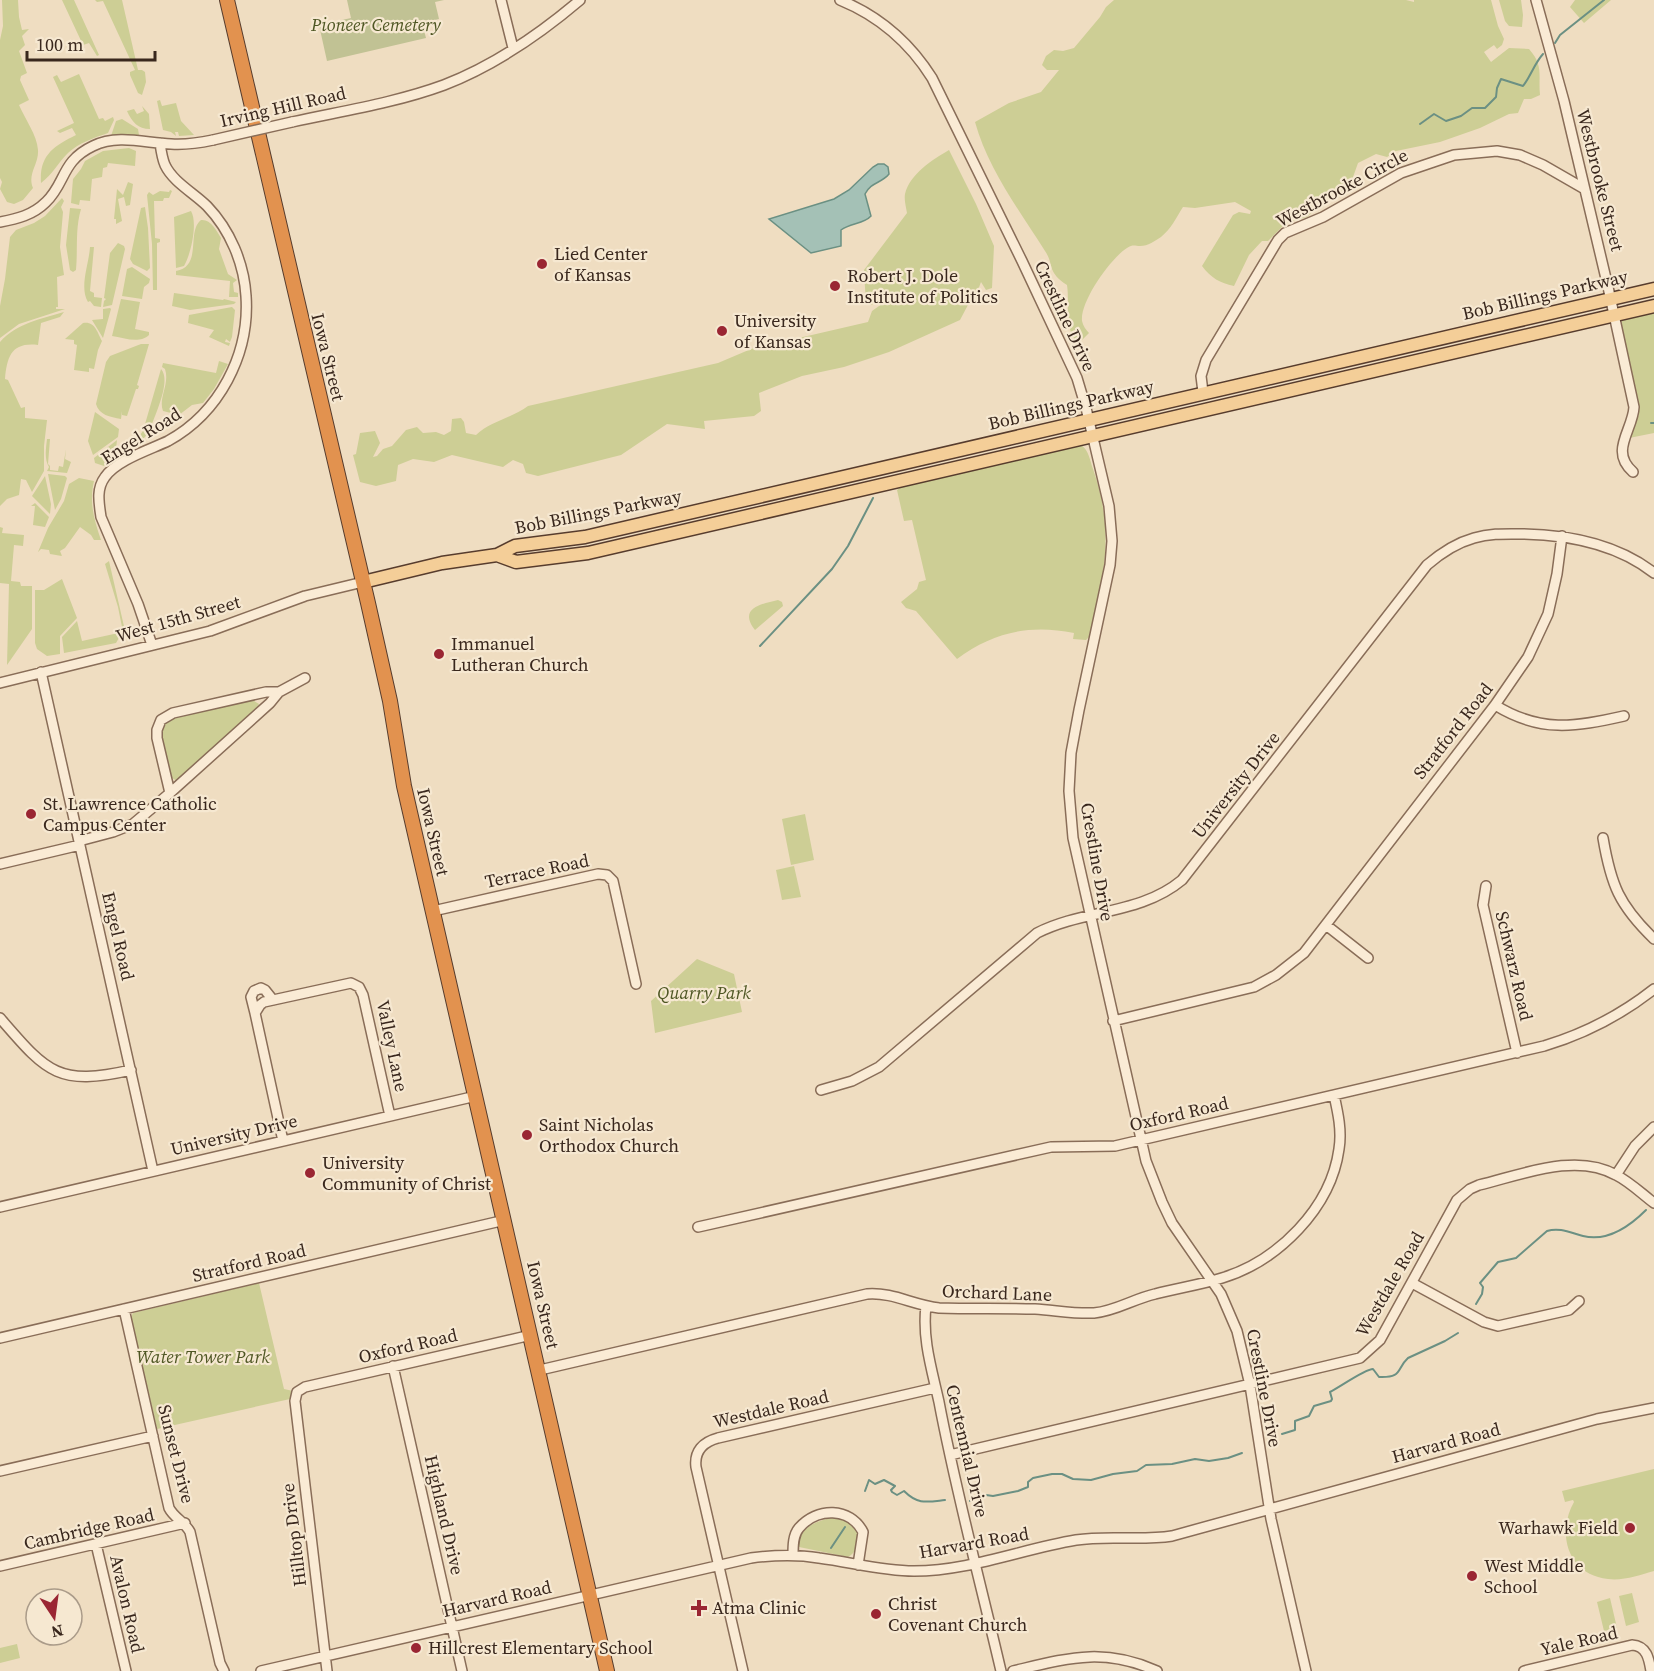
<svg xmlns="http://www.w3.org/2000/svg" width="1654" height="1671" viewBox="0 0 1654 1671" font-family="'Source Serif 4',serif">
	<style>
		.green { fill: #cdce95 }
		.cemetery { fill: #c1c294 }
		.water { fill: #a4c1b6; stroke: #6b9083; stroke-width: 1.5 }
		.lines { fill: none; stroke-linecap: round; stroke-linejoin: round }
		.stream { stroke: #6b9083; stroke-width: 2 }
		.minor-casing { stroke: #896d58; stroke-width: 12 }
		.major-casing { stroke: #573c2d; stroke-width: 15 }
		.highway-casing { stroke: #573c2d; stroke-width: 16 }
		.minor { stroke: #faebd5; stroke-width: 9 }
		.major { stroke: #f4ce98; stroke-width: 12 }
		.highway { stroke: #e2924f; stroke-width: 14 }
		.minor-bridge-casing { stroke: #896d58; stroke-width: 12; stroke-linecap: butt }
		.minor-bridge { stroke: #faebd5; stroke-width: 9 }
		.poi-dot { fill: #9a2633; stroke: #f6e8d1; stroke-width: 2 }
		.labels { text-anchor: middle; stroke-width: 4.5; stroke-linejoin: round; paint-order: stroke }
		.park-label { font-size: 18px; font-style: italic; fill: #4e5623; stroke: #f6e8d1 }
		.street-label { font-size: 18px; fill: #39271d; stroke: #f6e8d1 }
		.poi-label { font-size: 18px; fill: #39271d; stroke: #f6e8d1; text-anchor: start }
	</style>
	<rect width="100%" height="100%" fill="#efddc1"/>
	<path class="green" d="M2,0h16l1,17 3,13 7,-1 -7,7 3,9 -6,6 8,22 -6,3 -1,4 9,20 -10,5c6,14 18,30 19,45 1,14 -11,24 -5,38l-10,12 -9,4 -7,-2 -7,-13 2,-7 -2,-4v-138l3,-14z
		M62,0h12l25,55 -2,1 -8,-13 -6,2z
		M95,0h27l16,70h4l3,2 1,10 -4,13 -4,-2 -8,-18v-3l5,-2 -32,-69 -6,1z
		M1114,0h292l8,2v-2h77l7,26 6,13 -2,6 -5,4 -3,-4 -10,7 7,10 18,-14 20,1c15,17 9,26 11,46l-9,4h-7l-6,14 -9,1 -29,14 -40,14 -44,9 -9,6 -11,-3 -18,9 -11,31 -10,4 -5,-5 -25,24 -21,6 -18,18h-6l-13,14 -15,31c-14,-3 -23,-8 -32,-20l31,-51 6,-3 11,2 1,-3 -16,-9 -40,6 -12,-1c-7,11 -12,22 -22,30 -6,4 -13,9 -21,9 -5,0 -7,-2 -13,2 -16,10 -47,53 -45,73 1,5 4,9 7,12l-11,11c-15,-17 -8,-39 -11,-59 -21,-14 -12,-19 -22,-34 -26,-41 -57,-82 -70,-129l34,-19 32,-11 18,-22h-12l-5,-5 4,-9 8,-6 9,1 11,-3 26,-31 6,-10z
		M1499,0h22l2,15 -1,12 -13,-1 -4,-5z
		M1575,0h36l-27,23 -14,-16z
		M79,74l20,45 4,-1 2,3 8,-4 1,3 -6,13c-15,5 -29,10 -40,20 -11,11 -15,21 -27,30 -2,-28 13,-37 35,-48l-4,-7 -12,5 -3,-2 17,-8 -21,-46 4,-2 4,7z
		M160,100l2,6 14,-3 5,18 13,14 -15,1 -1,-4h-3l1,4 -5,-4 -8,-2 -6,-29z
		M142,106l7,8 1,15c-12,0 -18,-7 -23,-18l7,-2 3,5 7,-3z
		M122,119l16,10 1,6 -28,1 5,-15z
		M129,148l7,3 -1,15 -27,-3 -1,4 -4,1 -1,9 -10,2 -2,22 -10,-1 -1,5 -8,-2 2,-24 8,-10 4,-8 18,-10z
		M949,150l27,54 18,42 -2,42 -6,2 -5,-8 -6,16 -6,5 -9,17 -71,32 -45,15 -42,9 -43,17 2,18 -7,5 -50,5 1,8 -38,-5 -46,31 -83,21 -12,-3 -3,-9 -10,-4 -10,7 -51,-12 -18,7 -21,-3 -15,6 -2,16 -20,5 -16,-4 -7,-27 3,-1 4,-21 15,-2 5,12 -7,14 4,-1 6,-7 9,-3 14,-16 11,-3 6,6 13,-1 8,3 7,-4 1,-12 9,-1 3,4 2,11 10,2c15,-14 36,-17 52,-29l190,-43 33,-14 117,-27 4,-11 14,-10 -1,-4h-9l-4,8h-6l-2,-35 43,-57c-1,-6 -3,-13 -2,-19 5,-20 27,-34 44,-44z
		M128,182l5,2 -3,21 -4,1 -2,-9 -6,2 4,22 -6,3v-5h-2l3,-30 6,6z
		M170,190l2,1 -3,7h-5l-1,3h-9l1,37 5,1v3l-3,1v47h-4l-1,-46 -5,-49 2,-3 4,3 7,-4 9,1z
		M62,198l2,3 -3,6 2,5 -3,35 4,28 -7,2 1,30h-2v2h9l-46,15 -19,14v-32l5,-27 5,-42 6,-7 18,-7 11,-7z
		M145,207l3,21 2,40 -3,3 -14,-7 -3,-5 11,-51z
		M70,208l11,1c-6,21 -3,38 -5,61l-3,2 -3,-2 -4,-25z
		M191,211c7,12 0,43 -7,55l-8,2 -2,-51z
		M201,220c10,-1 15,10 20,18l-2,11 9,25 9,6 -4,3 1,9 4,1v4h-9l1,-16 -54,-6v-4c27,-5 10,-39 25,-51z
		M118,243l6,3 1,3 -13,56 -9,2 1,-6 2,-2 -2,-1 6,-45z
		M90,247h4l-4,44 4,2v4l8,1 -1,9 -7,-1 -4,-5 -2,1c-9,-15 1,-38 2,-55z
		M132,267l18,12 -1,4 -5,4 -2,12 -20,-3 5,-27z
		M174,293l49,7 1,-1 12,3 -2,2 -44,6 -18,-4z
		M121,299l19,3 -5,27 14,3v3c-9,9 -25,3 -37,1z
		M232,307l3,3 -3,27 -2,5 -4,-3 -1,3 5,1 -1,3 -20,-9 5,-7 -26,-7 1,-8z
		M110,308l1,1 -8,29 -11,-18 11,-1v-10z
		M1654,311v122l-25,5 10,-24v-10l-18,-81 2,-4z
		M64,312l-4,5 -19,6 -3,22c-26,-3 -31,11 -33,34l3,1 13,28 4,-1v11l22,2 -3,26v25l-12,21 -6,-12 -5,-1 -2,16 -12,4 -7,7v-164c17,-19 41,-23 64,-30z
		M83,323c12,-2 14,9 19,18l-4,9 -4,19 -5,-1v4l-15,-2 3,-25 -3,-1v-4l-9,-1z
		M141,344h8l-12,41 2,1 -1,3h-2l-9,27 -5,-1v-4l-1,8c-11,-2 -22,-4 -25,-15l10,-42 4,-6z
		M219,361l9,3 -14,25 -11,14 -11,2 -13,10 -16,-4c-5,-13 7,-27 2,-42l-3,-2 1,-4 53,10z
		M161,369c11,12 -7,48 -12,63l-5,6h-10v-5l6,2 3,-4z
		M95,412l24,17 -1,8 -25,18 -5,-14z
		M47,439h3l-2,25 2,2v4l8,1 1,-5 4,1 3,-18 -1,10 6,3 -4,11 -20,-2 2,-4c-5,-8 -3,-19 -2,-28z
		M117,440l-2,18 -11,8 -9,-3 -1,-5z
		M1081,445c8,5 9,16 12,24 22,64 11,103 -2,166l-5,5 -13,-1 1,-6c-44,-9 -81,-1 -117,26l-41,-48 -10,-3 -5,-6 16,-13 2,-7 7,-2 -14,-60 -8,1 -7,-31 6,-5z
		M48,474l17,2 2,2 -6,21 -6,11z
		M45,476l6,28 -1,10 -18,-18z
		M79,478l15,3c-5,21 0,39 7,59h-7l-3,-5 -11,-8 -15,21 -5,3 2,5 -12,-2 -1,-4 -8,-1 -3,3 10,-24 16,-27 5,-17z
		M35,503l14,14 -4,10 -12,-2 2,-19h-4z
		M0,527l3,1 -1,5 22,2 -1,11 -9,-1 -3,36 9,1 1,4h11v43l-25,36 2,-81 -9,-1z
		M109,561l17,74 -6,1 -4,7 -52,10 -2,-16 15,-16 5,20 41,-9 -5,-25 -13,-43z
		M62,579l15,39 -17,18v18l-13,2 -10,-7 -2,-6v-53h9z
		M778,600l4,2 1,4 -28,24c-17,-22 6,-26 23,-30z
		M251,699l8,5 -2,5 -80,72 -5,-3 -12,-45 5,-12z
		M805,814l9,46 -23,5 -9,-46z
		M794,866l7,31 -19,3 -6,-30z
		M697,959l37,15 8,38 -87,21 -4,-32z
		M259,1283l25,106 9,2 -3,8 -133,30 -26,-112 2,-4z
		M1654,1469v102c-14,4 -31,10 -46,8 -40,-4 -52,-45 -34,-77l-1,-2 -8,2 -3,-11z
		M837,1517l11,4 9,10c3,9 0,22 -9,26l-49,-10c-2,-20 21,-28 38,-30z
		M1632,1593l7,29 -13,4 -7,-30z
		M1610,1598l7,30 -13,3 -7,-29z
		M17,1644l3,14 -20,5v-15z"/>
	<path class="cemetery" d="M347,0h97l-9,2 4,17 -17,4 4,15 -99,23 -8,-36 32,-7z"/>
	<path class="water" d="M878,164h6l4,3 1,7c-7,9 -18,8 -24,20l6,22c-7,8 -21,7 -30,14v16l-30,7 -42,-34 65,-20 15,-9 24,-23z"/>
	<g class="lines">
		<path class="stream" d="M1555,43l5,-8 44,-35
			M1420,124l14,-10 12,7 15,-5 11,-8h13l11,-11 1,-9 4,-9 22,7c8,-10 11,-22 20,-32
			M1651,423h3
			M760,646l72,-77 16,-23 25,-48
			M1476,1304l6,-10 1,-7 -3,-4 18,-21 18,-4 31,-27c13,-4 24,2 36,5 24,6 47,-10 63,-26
			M1282,1434l13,-4v-9l14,-5 5,-10 17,-5 1,-2 -2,-7c10,-5 35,-23 43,-23l6,8c24,1 17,-8 29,-19l37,-17 13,-8
			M865,1491l4,-11 6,4 9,-4 11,6 -4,4 1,2 5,3 7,-4c14,14 23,11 41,9
			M970,1501l16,-6 7,1 25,-5 10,-4v-5l5,-4 19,-4h10l11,5 18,1 22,-6 24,-3 9,-6 26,-1 23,-5 14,2 19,-3 14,-5
			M831,1548l14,-21"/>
		<g class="minor-casing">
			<path id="minor" d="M501,0l12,48
				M840,0c39,16 70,43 92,78l90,183 55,117 9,30 23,98 3,35 -2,24 -31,145 -8,43 -2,38 4,47 73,323 16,41 10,21 49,71 16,37 13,54 21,134 35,152
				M1536,0l28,101 44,186 26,120c-1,23 -25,44 -1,65
				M292,122c50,-11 103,-19 152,-37 49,-19 96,-51 136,-85
				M0,222c17,-3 33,-7 46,-20 20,-19 15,-41 47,-56 25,-12 52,-3 78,-2 14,1 28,-1 42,-4
				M1203,392l-2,-16 5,-16 72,-120 7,-7 38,-16 78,-44 53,-18 43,-4 23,4 23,10 40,23
				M152,645l-14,-41 -37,-87c-2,-14 -5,-28 4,-40 12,-17 44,-27 63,-36 51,-28 82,-86 78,-145 -2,-33 -16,-66 -39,-90 -13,-13 -34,-24 -42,-41 -3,-7 -4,-15 -5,-22
				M41,672l112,499
				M0,683l210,-52 95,-35 58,-14
				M279,692h-13l-93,21 -12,7 -4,10v8l13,55 100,-90 9,-11 26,-14
				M1495,705c45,28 80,22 129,11
				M1603,838c8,47 16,67 51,101
				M79,841l34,-9 20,-8 37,-31
				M0,864l80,-19
				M1486,886l-3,19 34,148
				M433,911l165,-37 9,1 6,6 23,103
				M1326,925l42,33
				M255,1013l-4,-16 3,-6 7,-3 4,2 8,10
				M0,1018c46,53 57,69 131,52
				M1113,1021l141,-34 22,-12 28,-22 191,-248 33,-48 20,-43 9,-40 5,-38
				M821,1090l31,-9 27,-14 158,-134c47,-24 103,-18 145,-53l245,-315c14,-12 29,-22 47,-27 17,-5 33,-4 50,-4 46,1 93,10 130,39
				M283,1141l-28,-128 5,-8 4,-3 87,-19 8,4 4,8 27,121
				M1616,1175l19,-29 19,-19
				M0,1207l476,-111
				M698,1227l353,-80 64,-1 429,-100c40,-12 77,-31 110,-57
				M1412,1283l72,39 14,4 71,-16 10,-9
				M926,1306c-4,33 6,64 13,96 17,90 41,179 62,269
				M124,1309l45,199c5,10 16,14 21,24l30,131 4,8
				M0,1338l505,-118
				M393,1366l69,305
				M540,1370l327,-76c26,-2 46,11 72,14 32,1 64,0 96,1 19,1 39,5 59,4 22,-2 39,-14 61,-19 22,-6 45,-9 67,-16 56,-17 109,-70 117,-129 3,-18 -1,-36 -5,-54
				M950,1455l410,-97 20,-18 77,-140 13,-11 9,-4c42,-10 97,-33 137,-10 14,7 26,19 38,28
				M0,1471l153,-35
				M96,1544l30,127
				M793,1555c0,-9 0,-20 6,-27 18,-21 51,-21 64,4l-5,33
				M0,1566l185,-43
				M261,1671l490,-113c23,-3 45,-4 68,0 32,4 62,13 95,13 55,0 108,-22 162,-31 32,-5 64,1 96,-4l425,-117 57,-11
				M327,1671l-32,-270 2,-9 8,-5 226,-52
				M743,1671l-47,-204c-2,-16 7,-25 22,-29l217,-50
				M1013,1671c55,-13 90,-24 144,0
				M1524,1671l108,-26c15,1 17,14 19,26"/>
		</g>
		<g class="major-casing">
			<path id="major" d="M497,555l19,7 72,-9 1066,-247
				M363,582l79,-19 55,-8 18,-9 70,-9 1069,-248"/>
		</g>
		<g class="highway-casing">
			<path id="highway" d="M227,0l141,603 22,98 14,85 203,885"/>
		</g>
		<use href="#minor" class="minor"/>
		<use href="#major" class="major"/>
		<use href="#highway" class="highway"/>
		<g class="minor-bridge-casing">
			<path id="minor-bridge" d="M213,140l79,-18"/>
		</g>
		<use href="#minor-bridge" class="minor-bridge"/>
	</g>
	<g class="poi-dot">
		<circle cx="542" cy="264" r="6"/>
		<circle cx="835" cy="286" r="6"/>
		<circle cx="722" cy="331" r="6"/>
		<circle cx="439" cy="654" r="6"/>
		<circle cx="31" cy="814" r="6"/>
		<circle cx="527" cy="1135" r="6"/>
		<circle cx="310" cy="1173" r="6"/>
		<circle cx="1630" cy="1528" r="6"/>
		<circle cx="1472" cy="1576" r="6"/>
		<path d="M696 1599h6v6h6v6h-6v6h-6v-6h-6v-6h6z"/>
		<circle cx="876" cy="1614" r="6"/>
		<circle cx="416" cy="1648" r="6"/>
	</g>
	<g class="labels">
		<g class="park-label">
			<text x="376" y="31">Pioneer Cemetery</text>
			<text x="704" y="999">Quarry Park</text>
			<text x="203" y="1363">Water Tower Park</text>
		</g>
		<g class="street-label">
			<text transform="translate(283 107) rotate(-13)" y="6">Irving Hill Road</text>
			<text transform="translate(1600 180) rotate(76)" y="6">Westbrooke Street</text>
			<text transform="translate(1342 188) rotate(-28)" y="6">Westbrooke Circle</text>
			<text transform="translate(1545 295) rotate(-13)" y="6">Bob Billings Parkway</text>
			<text transform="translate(1065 316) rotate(65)" y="6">Crestline Drive</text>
			<text transform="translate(328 357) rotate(76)" y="6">Iowa Street</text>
			<text transform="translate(1071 405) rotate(-13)" y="6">Bob Billings Parkway</text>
			<text transform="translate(141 436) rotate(-32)" y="6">Engel Road</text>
			<text transform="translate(598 512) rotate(-11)" y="6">Bob Billings Parkway</text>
			<text transform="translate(178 619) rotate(-16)" y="6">West 15th Street</text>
			<text transform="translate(1453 731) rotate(-52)" y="6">Stratford Road</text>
			<text transform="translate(1236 785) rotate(-52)" y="6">University Drive</text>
			<text transform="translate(433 832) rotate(77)" y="6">Iowa Street</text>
			<text transform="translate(1097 862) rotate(80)" y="6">Crestline Drive</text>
			<text transform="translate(537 871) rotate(-12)" y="6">Terrace Road</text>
			<text transform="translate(118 936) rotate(77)" y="6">Engel Road</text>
			<text transform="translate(1514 966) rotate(77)" y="6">Schwarz Road</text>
			<text transform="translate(392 1046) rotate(78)" y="6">Valley Lane</text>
			<text transform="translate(1179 1114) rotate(-13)" y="6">Oxford Road</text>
			<text transform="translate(234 1135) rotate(-13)" y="6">University Drive</text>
			<text transform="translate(249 1263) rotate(-13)" y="6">Stratford Road</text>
			<text transform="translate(1390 1284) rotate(-60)" y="6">Westdale Road</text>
			<text transform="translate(997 1293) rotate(2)" y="6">Orchard Lane</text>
			<text transform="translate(543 1305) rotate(77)" y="6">Iowa Street</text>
			<text transform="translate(408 1346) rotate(-13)" y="6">Oxford Road</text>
			<text transform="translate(1264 1388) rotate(79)" y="6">Crestline Drive</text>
			<text transform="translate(771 1409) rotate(-13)" y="6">Westdale Road</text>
			<text transform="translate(1446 1443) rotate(-15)" y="6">Harvard Road</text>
			<text transform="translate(967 1451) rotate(77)" y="6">Centennial Drive</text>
			<text transform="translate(176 1454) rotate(76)" y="6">Sunset Drive</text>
			<text transform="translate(444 1515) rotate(77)" y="6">Highland Drive</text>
			<text transform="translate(89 1529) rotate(-13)" y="6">Cambridge Road</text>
			<text transform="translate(294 1535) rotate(-97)" y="6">Hilltop Drive</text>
			<text transform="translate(974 1543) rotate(-10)" y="6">Harvard Road</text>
			<text transform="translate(497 1599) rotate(-13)" y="6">Harvard Road</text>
			<text transform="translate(127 1604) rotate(77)" y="6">Avalon Road</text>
			<text transform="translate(1579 1641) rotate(-13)" y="6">Yale Road</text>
		</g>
		<g class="poi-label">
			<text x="554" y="260">Lied Center<tspan x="554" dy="21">of Kansas</tspan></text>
			<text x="847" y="282">Robert J. Dole<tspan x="847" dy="21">Institute of Politics</tspan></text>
			<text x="734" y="327">University<tspan x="734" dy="21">of Kansas</tspan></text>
			<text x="451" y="650">Immanuel<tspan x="451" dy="21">Lutheran Church</tspan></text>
			<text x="43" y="810">St. Lawrence Catholic<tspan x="43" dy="21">Campus Center</tspan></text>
			<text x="539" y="1131">Saint Nicholas<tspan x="539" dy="21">Orthodox Church</tspan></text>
			<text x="322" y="1169">University<tspan x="322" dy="21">Community of Christ</tspan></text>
			<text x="1618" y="1534" text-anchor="end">Warhawk Field</text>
			<text x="1484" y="1572">West Middle<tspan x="1484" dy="21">School</tspan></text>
			<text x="888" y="1610">Christ<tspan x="888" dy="21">Covenant Church</tspan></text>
			<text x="712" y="1614">Atma Clinic</text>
			<text x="428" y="1654">Hillcrest Elementary School</text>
		</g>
	</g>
	<g transform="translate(54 1617) rotate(167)"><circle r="28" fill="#f6e8d1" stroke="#aa9b89" stroke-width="1.5"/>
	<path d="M0-4.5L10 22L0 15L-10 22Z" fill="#9a2633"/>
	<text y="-9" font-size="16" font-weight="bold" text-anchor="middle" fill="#39271d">N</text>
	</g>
	<path d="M27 51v9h128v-9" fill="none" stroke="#39271d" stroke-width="3"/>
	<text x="36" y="51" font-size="18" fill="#39271d" stroke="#f6e8d1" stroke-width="4.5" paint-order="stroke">100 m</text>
</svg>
